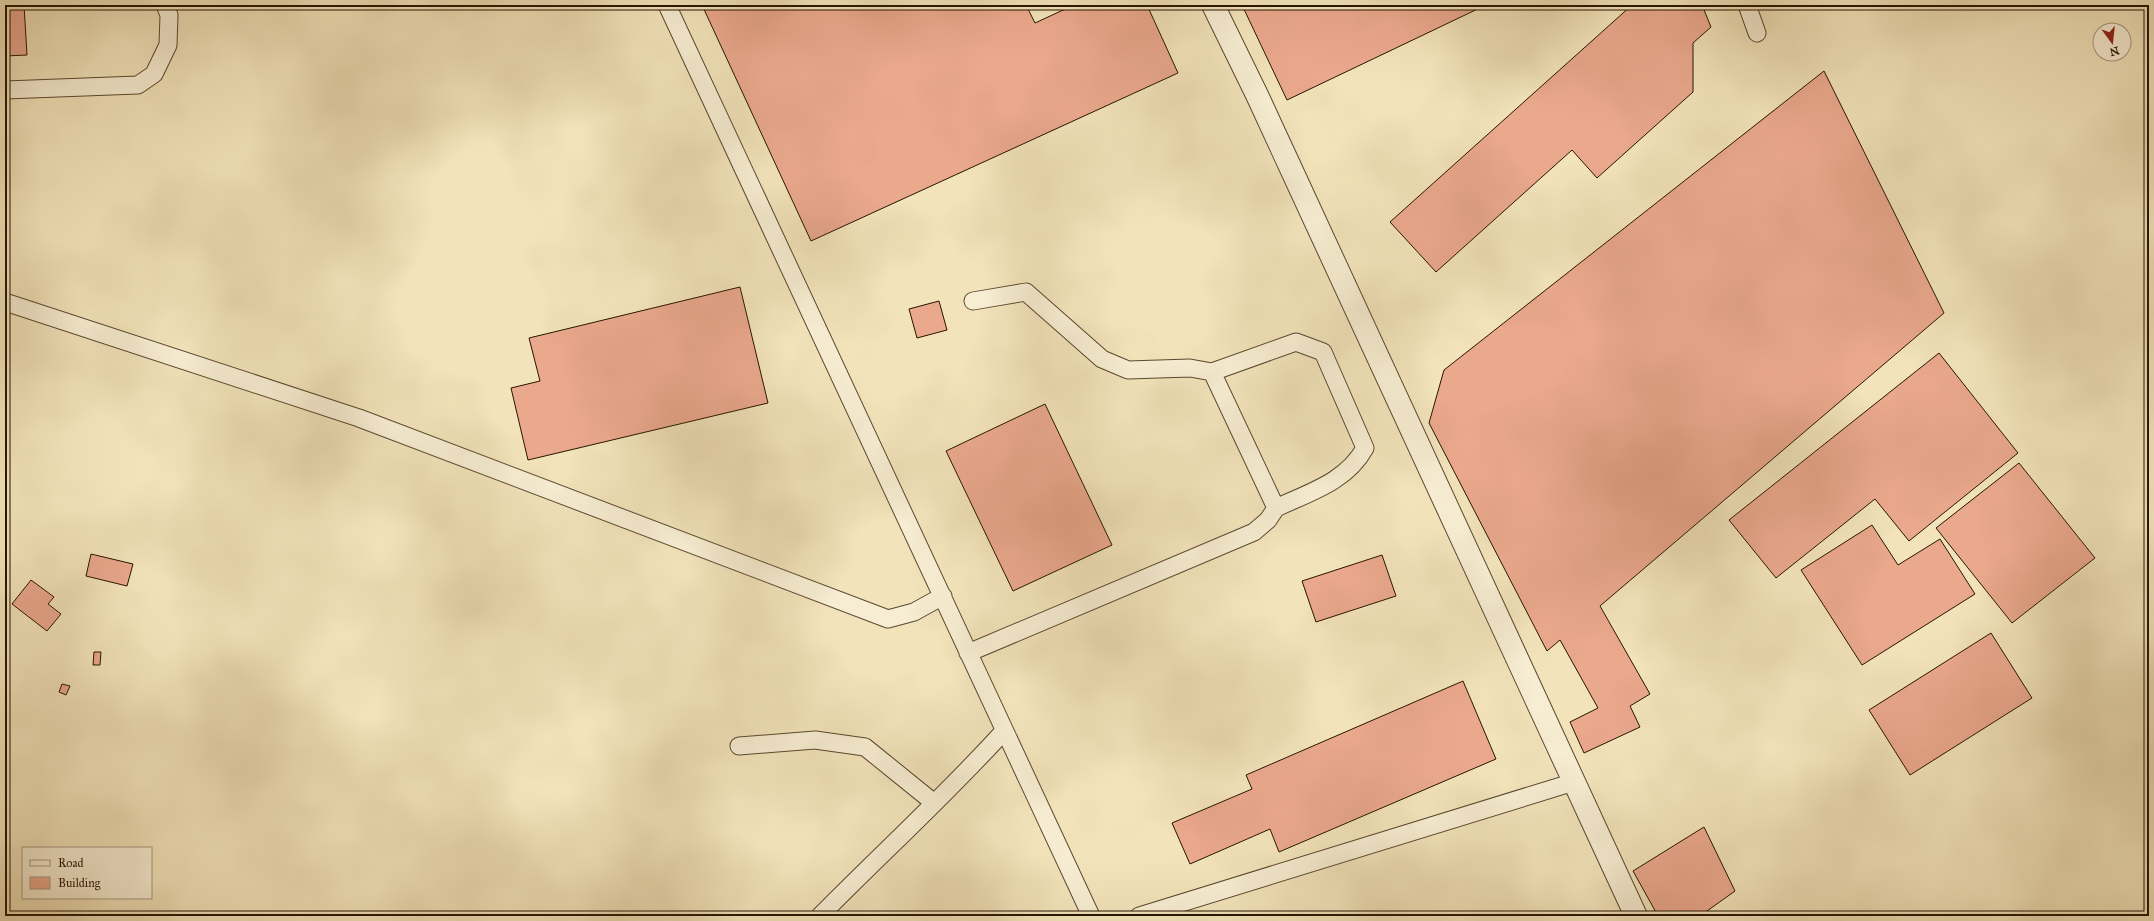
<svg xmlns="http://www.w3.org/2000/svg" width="2154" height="921" viewBox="0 0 2154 921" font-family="'IM FELL Great Primer',serif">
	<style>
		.building { fill: #eaa88d; stroke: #271500 }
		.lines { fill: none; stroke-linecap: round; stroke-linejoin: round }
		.lane-casing { stroke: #5a482e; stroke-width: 19 }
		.street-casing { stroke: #5a482e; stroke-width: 24 }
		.lane { stroke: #f7edd2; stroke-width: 17 }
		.street { stroke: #f7edd2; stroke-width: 22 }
	</style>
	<rect width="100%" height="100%" fill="#f2e3ba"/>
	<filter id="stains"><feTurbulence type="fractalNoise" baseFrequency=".005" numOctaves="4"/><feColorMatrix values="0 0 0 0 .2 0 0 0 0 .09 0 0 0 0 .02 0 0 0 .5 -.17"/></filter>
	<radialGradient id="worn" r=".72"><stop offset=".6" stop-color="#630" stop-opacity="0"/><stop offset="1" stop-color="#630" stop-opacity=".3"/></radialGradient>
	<path class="building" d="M5,5h19l3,50 -22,1z
		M702,5h324l9,18 39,-18h73l31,68 -367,168z
		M1242,5h244l-199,95z
		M1632,5h70l9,22 -18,16v49l-96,86 -25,-28 -136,122 -46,-50z
		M1824,71l120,242 -344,293 50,88 -20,12 10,21 -56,26 -14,-31 28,-14 -38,-68 -13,11 -118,-228 15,-53z
		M740,287l28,116 -240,57 -17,-72 29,-7 -11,-43z
		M939,301l8,29 -30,8 -8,-29z
		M1939,353l79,100 -109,88 -34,-42 -99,79 -47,-58z
		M1045,404l67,141 -99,46 -67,-140z
		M2019,463l76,95 -83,65 -76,-95z
		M1872,525l26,40 42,-26 35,55 -113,71 -61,-95z
		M91,554l42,10 -6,22 -41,-10z
		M1382,555l14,41 -80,26 -14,-41z
		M31,580l23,17 -6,7 13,10 -14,17 -35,-27z
		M1991,633l41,65 -122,77 -41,-65z
		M94,652h7l-1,13h-7z
		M1463,681l33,78 -217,93 -9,-23 -80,35 -18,-41 80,-34 -6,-14z
		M62,684l8,2 -4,9 -7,-3z
		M1704,827l31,64 -35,25h-42l-25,-45z"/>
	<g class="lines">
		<g class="lane-casing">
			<path id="lane" d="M667,5l424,911
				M1747,5l10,28
				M5,90l133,-5 16,-11 14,-29 1,-30 -4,-10
				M5,302l354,116 529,201 26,-7 29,-16
				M1212,372l84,-30 27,10 42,96c-19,34 -55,44 -89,60
				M968,653l286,-121 14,-12 8,-12 -64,-136 -22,-4 -62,2 -26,-11 -76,-67 -53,9
				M739,746l76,-6 50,7 68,55
				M820,916c61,-62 126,-121 184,-185
				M1139,916l435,-134"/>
		</g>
		<g class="street-casing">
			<path id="street" d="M1213,5l44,90 379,821"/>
		</g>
		<use href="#lane" class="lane"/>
		<use href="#street" class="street"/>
	</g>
	<rect width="2154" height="921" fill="none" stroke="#f2e3ba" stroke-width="20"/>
	<rect x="6" y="6" width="2142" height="909" fill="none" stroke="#271500" stroke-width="2"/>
	<rect x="10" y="10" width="2134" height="901" fill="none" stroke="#271500"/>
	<rect x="22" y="847" width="130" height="52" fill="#f7edd2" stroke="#a4977e"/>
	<rect x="30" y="860" width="20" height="6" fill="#f7edd2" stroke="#a4977e"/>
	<text x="58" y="867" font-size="12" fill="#271500">Road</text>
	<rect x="30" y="877" width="20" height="12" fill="#eaa88d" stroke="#a4977e"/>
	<text x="58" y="887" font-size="12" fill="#271500">Building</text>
	<g transform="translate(2112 42) rotate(165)"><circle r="19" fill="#f7edd2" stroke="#a4977e"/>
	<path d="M0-3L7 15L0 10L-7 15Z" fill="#8f2418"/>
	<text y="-6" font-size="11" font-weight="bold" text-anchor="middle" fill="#271500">N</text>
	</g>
	<rect width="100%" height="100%" filter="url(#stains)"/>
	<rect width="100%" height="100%" fill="url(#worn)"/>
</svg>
